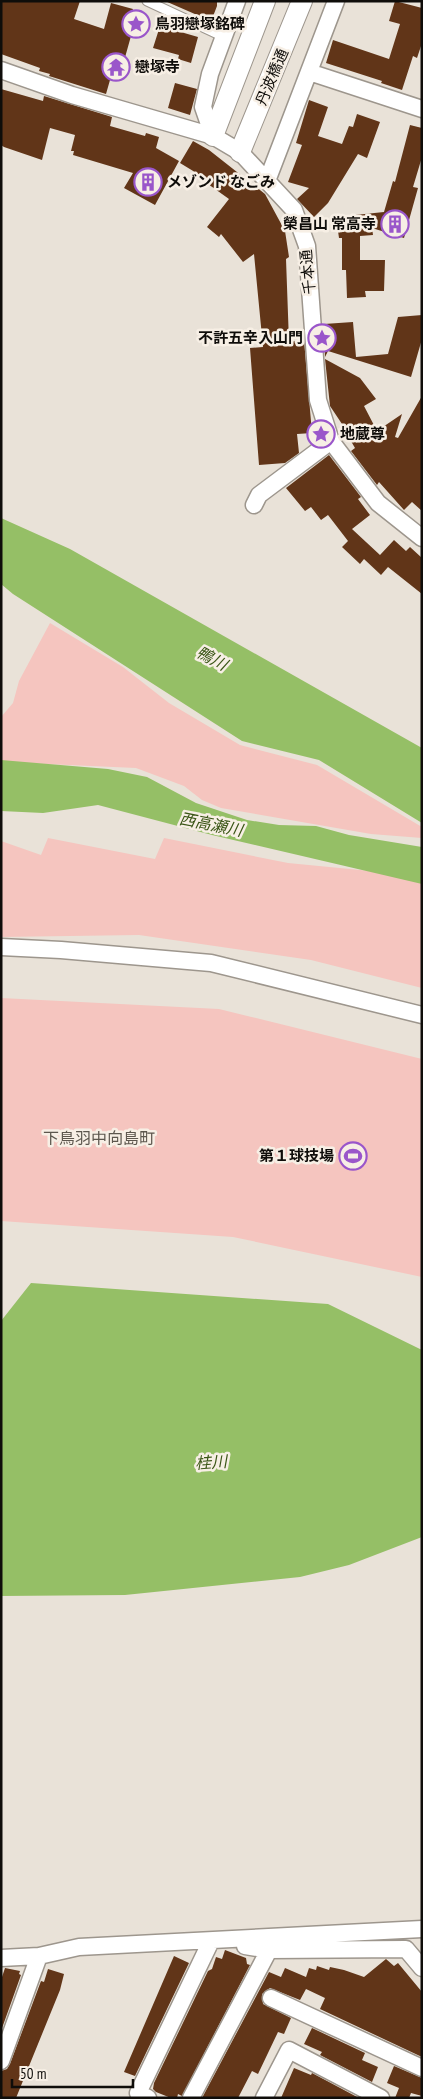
<svg xmlns="http://www.w3.org/2000/svg" width="423" height="2099" viewBox="0 0 423 2099" font-family="'PT Sans Narrow','Noto Sans JP',sans-serif">
	<style>
		.green { fill: #f5c5bf }
		.water { fill: #95bf66 }
		.building { fill: #613518 }
		.lines { fill: none; stroke-linecap: round; stroke-linejoin: round }
		.service-casing { stroke: #9d968d; stroke-width: 11 }
		.minor-casing { stroke: #9d968d; stroke-width: 19 }
		.tertiary-casing { stroke: #9d968d; stroke-width: 22 }
		.service { stroke: #fff; stroke-width: 9 }
		.minor { stroke: #fff; stroke-width: 16 }
		.tertiary { stroke: #fff; stroke-width: 20 }
		.labels { text-anchor: middle; stroke-width: 5; stroke-linejoin: round; paint-order: stroke }
		.poi-label { font-size: 15px; font-weight: bold; fill: #0f0d0a; stroke: #f7efe5; text-anchor: start }
		.street-label { font-size: 15px; fill: #0f0d0a; stroke: #f7efe5 }
		.water-label { font-size: 16px; font-style: italic; fill: #3a5516; stroke: #f7efe5 }
		.neighbourhood-label { font-size: 16px; fill: #5d574e; stroke: #f7efe5 }
	</style>
	<rect width="100%" height="100%" fill="#e9e2d8"/>
	<path class="green" d="M50,623l73,44 46,36 71,42 77,20 105,62v11l-51,-4 -150,-26 -19,-8 -18,-14 -48,-18 -135,-6v-45l12,-14 6,-22z
		M48,838l107,21 9,-21 124,25 134,13v112l-111,-28 -172,-25 -138,2v-96l40,14z
		M1,998l218,11 203,50v218l-189,-40 -232,-16z"/>
	<path class="water" d="M1,518l69,31 352,199v75l-103,-63 -77,-19 -229,-147 -12,-10z
		M1,760l107,9 39,8 49,26 51,17 32,5 37,1 33,9 73,12v37l-210,-49 -114,-30 -55,8 -42,-2z
		M31,1283l297,21 94,46v187l-73,28 -49,12 -175,18 -124,1v-275z"/>
	<path class="building" d="M1,1h79l-6,18 30,10 7,-26 22,6 -7,26 5,1 -7,25 -8,-2 -10,35 -57,-18 1,-2 -11,-3 1,-3 -39,-14z
		M165,1h52v5l-5,13 -8,-2v1z
		M395,1l27,7v35l-5,15 -4,-2 -11,34 -21,-7 1,-2 -56,-18 7,-23 56,19 11,-35 -11,-3z
		M160,26l38,11 -7,26 -13,-4 1,-4 -26,-7z
		M175,83l22,6 -7,26 -22,-7z
		M1,89l42,12 1,-5 68,21 -2,9 35,10 1,-3 13,4 -3,11 23,13 -24,44 -31,-17 9,-15 -60,-18 1,-4h-3l4,-16 -25,-7 -8,32 -38,-13 -3,-2z
		M309,100l19,7 -10,29 24,8 7,-18 4,1 4,-13 23,8 -13,36 -9,-4 -30,49 -14,14 -17,-18 12,-11 -21,-6 14,-37 -6,-2z
		M410,125l12,3v29l-9,30 5,1 -14,50 -32,-10 1,7 -13,1v24h25l-1,31h-19l1,6 -19,1 -1,-28h-4v-32h-3l-3,-21 48,-5 9,-31 2,1z
		M193,141l16,9 56,44 20,37 4,26 -3,2 3,83 15,-2 8,93 -15,1 2,19 -14,10 -26,2 -9,-117 13,-1 -9,-93 -11,8 -22,-28 -2,3 -12,-10 22,-28 -28,-20 2,-2 -23,-14z
		M422,315v24l-11,38 -83,-26 -3,6 -1,-33 29,-2 3,35 32,-3 10,-37z
		M325,359l35,19 16,21 -12,7 13,25 25,-17 -7,23 3,1 24,-42v115l-10,-9 -8,8 -25,-28 -2,3 -26,-34 4,-3 -7,-12 8,-6h-10l-16,-24z
		M329,455l32,42 -3,2 12,16 -18,14 28,26 14,-15 12,11 4,-4 12,11v36l-34,-27 -7,8 -17,-16 -4,5 -18,-17 6,-6 -20,-26 -7,5 -10,-13 -6,4 -19,-23z
		M225,1950l21,8 1,6 3,1 -68,131 -4,-2 -1,4h-6l-15,-6 -3,-3 1,-6 54,-112 4,-2 4,-12 6,2z
		M174,1956l15,7 -54,113 -11,-4z
		M386,1959l8,7 4,-3 24,29v65l-102,-48 5,-11 -19,-9 -6,11 -30,-12 -8,6 1,10 28,14 -7,16 -6,-2 -20,42 -6,-3 -14,27h-36l67,-126 12,5 4,-9 21,9 3,-9 7,2 1,-4 12,4 1,-3 14,3 20,7z
		M5,1968l15,3 -1,3 2,1 -20,56v-51z
		M48,1969l16,5 -4,16 -44,108h-15v-27l6,-2 3,-5 31,-83 3,1z
		M312,2028l53,25 -3,7 16,7 -6,15 -52,-27 2,-3 -18,-8z
		M394,2066l28,12v18l-11,-3 -2,5h-14l4,-10 -12,-5z
		M294,2068l17,7 1,-2 47,25h-78z"/>
	<g class="lines">
		<g class="service-casing">
			<path id="service" d="M147,1l77,36"/>
		</g>
		<g class="minor-casing">
			<path id="minor" d="M1,70l71,25 141,41 27,16 54,58 13,36 11,154 13,41 47,62 44,35
				M309,72l113,37
				M213,136l-10,-29 7,-33 27,-73
				M267,181l69,-180
				M254,505l5,-10 72,-54
				M1,947l60,3 150,13 211,52
				M245,1946l24,4 137,-1 16,19
				M1,1958l38,-2 40,-9 343,-18
				M271,1998l151,70
				M1,2061l38,-105
				M148,2098l-10,-5 73,-152
				M191,2098l78,-148
				M264,2098l25,-48 92,48"/>
		</g>
		<g class="tertiary-casing">
			<path id="tertiary" d="M213,136l52,-135
				M240,152l62,-151"/>
		</g>
		<use href="#service" class="service"/>
		<use href="#minor" class="minor"/>
		<use href="#tertiary" class="tertiary"/>
	</g>
	<defs>
		<g id="sight-ring" transform="scale(1.4375)"><circle r="9.5" fill="#f7efe5" stroke="#9a56ca" stroke-width="1.5"/><path d="M0-6L1.8-2.2L6-1.7L2.9 1.2L3.7 5.4L0 3.3L-3.7 5.4L-2.9 1.2L-6-1.7L-1.8-2.2Z" fill="#9a56ca"/></g>
		<g id="temple-ring" transform="scale(1.4375)"><circle r="9.5" fill="#f7efe5" stroke="#9a56ca" stroke-width="1.5"/><path d="M0-6L5-2H3V0L6.5 2.5H4V6H1.5V3h-3V6H-4V2.5H-6.5L-3 0V-2H-5Z" fill="#9a56ca"/></g>
		<g id="building-ring" transform="scale(1.4375)"><circle r="9.5" fill="#f7efe5" stroke="#9a56ca" stroke-width="1.5"/><path d="M-4-6H4V6H1V3H-1V6H-4ZM-2.5-4.3h1.7v1.8h-1.7ZM.8-4.3h1.7v1.8H.8ZM-2.5-1h1.7V.8h-1.7ZM.8-1h1.7V.8H.8Z" fill="#9a56ca"/></g>
		<g id="stadium-ring" transform="scale(1.4375)"><circle r="9.5" fill="#f7efe5" stroke="#9a56ca" stroke-width="1.5"/><path d="M0-5a6.5 5 0 1 0 0 10a6.5 5 0 1 0 0-10ZM-3.5-1.8h7v3.6h-7Z" fill="#9a56ca"/></g>
	</defs>
	<g fill-rule="evenodd">
		<use href="#sight-ring" x="136" y="24"/>
		<use href="#temple-ring" x="116" y="67"/>
		<use href="#building-ring" x="148" y="182"/>
		<use href="#building-ring" x="395" y="224"/>
		<use href="#sight-ring" x="322" y="338"/>
		<use href="#sight-ring" x="321" y="434"/>
		<use href="#stadium-ring" x="353" y="1156"/>
	</g>
	<g class="labels">
		<g class="poi-label">
			<text x="155" y="29">鳥羽戀塚銘碑</text>
			<text x="135" y="72">戀塚寺</text>
			<text x="167" y="187">メゾンド なごみ</text>
			<text x="376" y="229" text-anchor="end">榮昌山 常高寺</text>
			<text x="303" y="343" text-anchor="end">不許五辛入山門</text>
			<text x="340" y="439">地蔵尊</text>
			<text x="334" y="1161" text-anchor="end">第１球技場</text>
		</g>
		<g class="street-label">
			<text transform="translate(272 77) rotate(-67)" y="5">丹波橋通</text>
			<text transform="translate(308 272) rotate(-95)" y="5">千本通</text>
		</g>
		<g class="water-label">
			<text transform="translate(212 658) rotate(28)" y="6">鴨川</text>
			<text transform="translate(211 824) rotate(11)" y="6">西高瀬川</text>
			<text transform="translate(211 1462) rotate(-4)" y="6">桂川</text>
		</g>
		<g class="neighbourhood-label">
			<text x="99" y="1144">下鳥羽中向島町</text>
		</g>
	</g>
	<rect width="423" height="2099" fill="none" stroke="#0f0d0a" stroke-width="5"/>
	<path d="M12 2079v8h121v-8" fill="none" stroke="#0f0d0a" stroke-width="2.5"/>
	<text x="20" y="2079" font-size="15" fill="#0f0d0a" stroke="#f7efe5" stroke-width="4" paint-order="stroke">50 m</text>
</svg>
